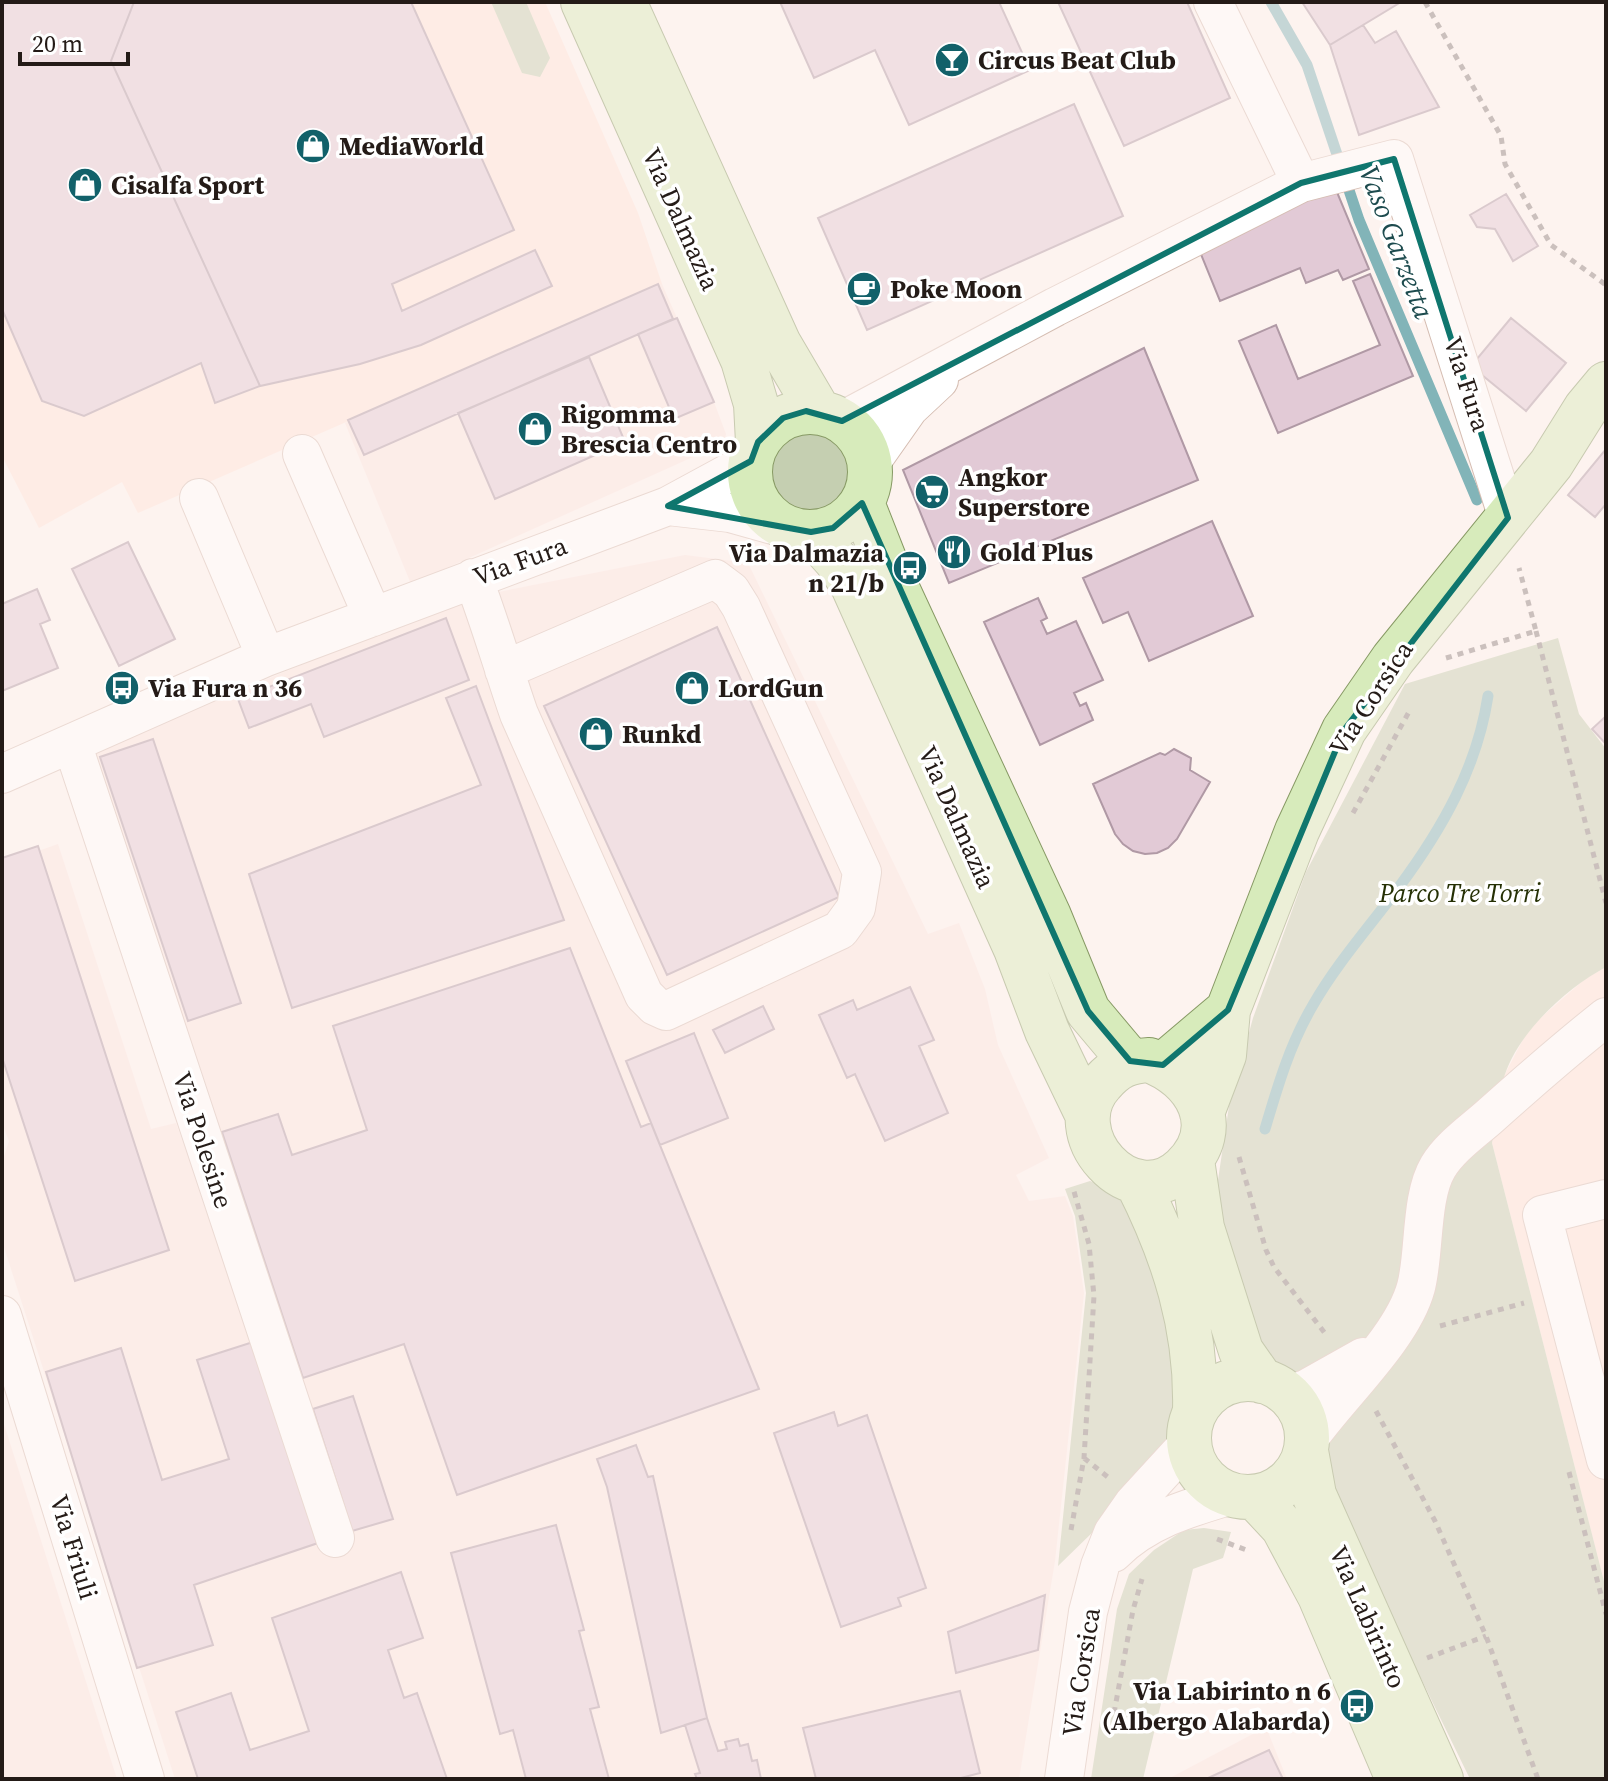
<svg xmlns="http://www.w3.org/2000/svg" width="1608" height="1781" viewBox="0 0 1608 1781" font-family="'Source Serif 4',serif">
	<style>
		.built { fill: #fee4d9 }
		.industrial { fill: #fbe6e1 }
		.green { fill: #c5cfb1 }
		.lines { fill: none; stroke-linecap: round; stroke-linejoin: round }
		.stream { stroke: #82b4b8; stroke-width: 11 }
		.building { fill: #e2cad6; stroke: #b099a5; stroke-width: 2 }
		.minor-casing { stroke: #d5bdb2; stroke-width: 40 }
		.major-casing { stroke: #879964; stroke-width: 46 }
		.path { stroke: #8e8480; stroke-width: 5; stroke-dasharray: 6 6; stroke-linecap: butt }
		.minor { stroke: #fff; stroke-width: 38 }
		.major { stroke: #d7ebbb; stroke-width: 44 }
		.marked { fill: none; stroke: #0f766e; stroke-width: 6; stroke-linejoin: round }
		.labels { text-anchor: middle; stroke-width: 7; stroke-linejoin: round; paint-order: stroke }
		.poi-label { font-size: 26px; font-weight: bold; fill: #241b17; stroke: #fff; text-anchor: start }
		.street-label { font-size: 26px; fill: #241b17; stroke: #fff }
		.park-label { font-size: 26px; font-style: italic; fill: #253004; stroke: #fff }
		.water-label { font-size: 28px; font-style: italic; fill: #1d4b4e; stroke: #fff }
	</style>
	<rect width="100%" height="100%" fill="#fdf3ef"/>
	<path class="built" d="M2,2h543l93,211 24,71 -524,229 -16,-31 -83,46 -37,-72z
		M1606,967v622l-114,-446 11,-65 26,-50 56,-49z"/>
	<path class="industrial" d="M658,284h4l52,118 12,32 -2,9 -313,141 -66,-161z
		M685,555l63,8 180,371 31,-11 26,66 13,56 51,113 -33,17 13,26 36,-5 8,20 11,77 -29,268 -36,218h-844l-173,-538v-79l7,-21 -7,-18v-259l56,-20 93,285 25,-6 157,422 -249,-790 374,-155z
		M2,1418l115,361h-115z
		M1266,1727l21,52h-119z"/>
	<path class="green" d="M491,2h35l24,56 -10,19 -18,-4z
		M770 472a41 41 0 1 1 82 0a41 41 0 1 1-82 0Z
		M1558,638l21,76 27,35v218c-41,22 -91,68 -103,114 -6,20 -7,42 -11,62l114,446v190h-136l-137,-281 -6,-44 4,-21 -35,-54c-18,-4 -25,-13 -33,-29l-45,-138v-32l11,-74 24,-88 53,-146 99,-188z
		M1090,1181l21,8 17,20 38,95 9,102 -5,26 -14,30 -60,67 -38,37 28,-273 -11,-77 -10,-27z
		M1204,1528l27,4 -8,26 -30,11 -50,210h-52l26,-170 12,-35 25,-24 30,-20z"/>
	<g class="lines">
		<path class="stream" d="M1271,2l36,63 52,155 118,280
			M1265,1129c13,-44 25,-85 48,-124 24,-42 57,-79 86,-118 43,-58 78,-119 89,-191"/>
	</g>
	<path class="building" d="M2,2h132l-23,59 149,325 -45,17 -14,-40 -117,53 -42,-15 -40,-92z
		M134,2h277l103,228 -122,54 10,27 133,-61 17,36 -131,59 -61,19 -100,22 -149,-325z
		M780,2h219l31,68 -121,55 -34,-75 -61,28z
		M1058,2h129l43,96 -106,48z
		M1302,2h99l-71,43z
		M1363,25l12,18 21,-12 43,76 -80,28 -29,-90z
		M1074,104l49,112 -256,114 -49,-112z
		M1334,185l35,84 -26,11 -5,-10 -32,13 -6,-15 -80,33 -24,-59z
		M1506,194l32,52 -25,15 -18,-32 -18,-2 -7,-12z
		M1370,274l43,102 -135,57 -39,-92 37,-16 22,54 82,-34 -27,-64z
		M658,284l15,35 -309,136 -16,-35z
		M677,318l37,84 -40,17 -36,-85z
		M1511,318l55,45 -40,48 -55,-45z
		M1144,348l54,132 -249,103 -46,-113z
		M589,357l36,85 -130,57 -37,-86z
		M1606,449v55l-11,13 -27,-22z
		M1212,521l41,95 -104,45 -21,-49 -25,11 -20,-45z
		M128,542l47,97 -56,27 -47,-97z
		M37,589l13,31 -10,4 18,44 -56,23v-87z
		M1038,598l9,20 -6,3 6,13 29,-13 27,59 -29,13 6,13 6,-3 7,17 -53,25 -56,-123z
		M446,618l23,62 -145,57 -13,-33 -62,24 -11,-29z
		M717,627l122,270 -172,78 -123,-269z
		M476,686l88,234 -272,88 -43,-134 232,-89 -35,-87z
		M1606,716v28l-14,-15z
		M153,739l88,264 -53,18 -88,-264z
		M1174,749l17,9 -1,12 20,12 -33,57 -9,9 -11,5 -12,1 -12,-3 -10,-7 -8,-10 -22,-50 67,-31 5,2z
		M38,846l131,404 -94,31 -73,-224v-199z
		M570,948l71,179 10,-4 108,266 -302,106 -53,-151 -101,34 -81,-246 56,-18 14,41 75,-25 -34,-104z
		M910,987l24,53 -15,6 29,67 -63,28 -30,-67 -8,4 -28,-63 34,-15 4,10z
		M763,1006l11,23 -49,24 -12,-23z
		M694,1033l34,85 -68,27 -34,-84z
		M253,1342l65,201 -124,42 19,60 -76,23 -91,-296 75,-24 41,132 67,-21 -32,-99z
		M353,1396l40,123 -41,12 -39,-122z
		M834,1412l4,14 29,-11 59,173 -28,10 3,8 -60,21 -67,-194z
		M636,1445l12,32 5,-1 54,242 -46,15 -54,-246 -10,-28z
		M556,1525l28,105 -5,1 20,76 -9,2 19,70h-83l-13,-49 -13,4 -49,-181z
		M401,1572l22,66 -35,12 16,48 13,-5 30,86h-249l-22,-67 55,-19 19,57 59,-19 -37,-113z
		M1045,1595l-7,55 -82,23 -8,-41z
		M960,1691l20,82 -23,6h-141l-13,-51z
		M707,1718l11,33 9,-2 -2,-7 13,-3 2,7 8,-2 4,17 5,-1 4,19h-64l-2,-5 5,-1 -15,-48z
		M1269,1750l14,29h-77z"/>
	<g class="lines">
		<g class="minor-casing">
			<path id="minor" d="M1213,2l88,181
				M842,421l213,-114 246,-124 93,-24 114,359
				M302,454l71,163
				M871,462l38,-54 30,-28
				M199,498l67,159
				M668,506l62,7 61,17
				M473,578c17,44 30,90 46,136l125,281 11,11 11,5 174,-81 16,-22 6,-36 -121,-265 -10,-16 -16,-12 -211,91
				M72,743l263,795
				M2,774l264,-117 402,-151 83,-45
				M1606,1199l-64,16 64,245
				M2,1315l143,464
				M1289,1395l17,-6 57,-32
				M1307,1441c31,-45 95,-102 109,-154 9,-34 4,-90 22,-120 12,-20 34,-35 52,-51 38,-34 76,-67 116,-99
				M1113,1553c33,-33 75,-45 119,-58
				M1064,1779l24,-167 12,-46 13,-33 21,-30 55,-60"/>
		</g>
		<g class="major-casing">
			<path id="major" d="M583,2l160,358 13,44 2,38
				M624,2l155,342 40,68
				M750 472a60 60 0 1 1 120 0a60 60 0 1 1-120 0Z
				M862,503l26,66 161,347 39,95 42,50
				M811,532l25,28 17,26 163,363 31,82 39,81
				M1149,1060c47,17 77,68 34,108 -52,49 -127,-35 -81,-85 14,-16 26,-22 47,-23z
				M1163,1065l65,-55
				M1202,1113l22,-58 4,-45 69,-179 47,-101 49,-71 158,-195 35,-56 20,-24
				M1192,1160l10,68 39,123 21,30
				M1137,1182c37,73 60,146 58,228
				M1189 1438a59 59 0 1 1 118 0a59 59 0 1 1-118 0Z
				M1306,1451l8,44 127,284
				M1255,1497l28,30 37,69 78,183"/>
		</g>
		<path class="path" d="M1425,2l76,134 4,28 46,81 55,40
			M1536,631l70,272
			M1446,658l90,-27 -17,-63
			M1353,813l57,-103
			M1239,1157l27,93 8,17 53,69
			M1440,1326l84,-23
			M1376,1411l59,110 51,115 52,143
			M1084,1458l25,20
			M1569,1472l37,142
			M1071,1530l13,-72 10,-162 -5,-52 -16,-56
			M1217,1539l32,12
			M1427,1658l59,-22
			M1114,1713l19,-103 9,-31"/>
		<use href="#minor" class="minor"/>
		<use href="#major" class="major"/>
	</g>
	<path d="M0 0H1608V1781H0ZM1394,159l114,359 -164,212 -116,280 -65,55 -33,-4 -42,-50 -226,-508 -29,25 -22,4 -143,-26 83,-45 7,-19 25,-24 23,-7 36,10 459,-238z" fill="#fdf3ef" fill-opacity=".55" fill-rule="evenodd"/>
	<path class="marked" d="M1394,159l114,359 -164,212 -116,280 -65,55 -33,-4 -42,-50 -226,-508 -29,25 -22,4 -143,-26 83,-45 7,-19 25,-24 23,-7 36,10 459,-238z"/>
	<defs>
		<g id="bar-disc" transform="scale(1.8)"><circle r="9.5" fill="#12616a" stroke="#fff"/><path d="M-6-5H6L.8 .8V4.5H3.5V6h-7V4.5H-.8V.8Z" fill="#fff"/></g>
		<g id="shop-disc" transform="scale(1.8)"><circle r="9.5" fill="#12616a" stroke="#fff"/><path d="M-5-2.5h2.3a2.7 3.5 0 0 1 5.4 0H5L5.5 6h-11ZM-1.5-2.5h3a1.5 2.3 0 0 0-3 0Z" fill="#fff"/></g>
		<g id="cafe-disc" transform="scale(1.8)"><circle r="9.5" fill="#12616a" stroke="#fff"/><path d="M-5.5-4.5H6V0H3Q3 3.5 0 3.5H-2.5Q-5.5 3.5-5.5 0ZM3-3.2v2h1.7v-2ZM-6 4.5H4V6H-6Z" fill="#fff"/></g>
		<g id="supermarket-disc" transform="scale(1.8)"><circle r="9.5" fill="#12616a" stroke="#fff"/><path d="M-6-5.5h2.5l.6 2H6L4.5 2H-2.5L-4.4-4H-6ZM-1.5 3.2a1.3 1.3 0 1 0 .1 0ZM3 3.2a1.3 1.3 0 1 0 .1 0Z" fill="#fff"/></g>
		<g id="restaurant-disc" transform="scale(1.8)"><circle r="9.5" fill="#12616a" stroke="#fff"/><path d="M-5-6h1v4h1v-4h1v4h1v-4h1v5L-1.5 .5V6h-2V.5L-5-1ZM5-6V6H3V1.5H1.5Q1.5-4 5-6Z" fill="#fff"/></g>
		<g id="bus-disc" transform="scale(1.8)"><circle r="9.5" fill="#12616a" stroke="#fff"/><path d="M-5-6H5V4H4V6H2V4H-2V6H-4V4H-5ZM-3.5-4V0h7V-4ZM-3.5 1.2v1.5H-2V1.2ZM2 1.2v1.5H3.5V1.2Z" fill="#fff"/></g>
	</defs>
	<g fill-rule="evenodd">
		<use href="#bar-disc" x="952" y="60"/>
		<use href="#shop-disc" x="313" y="146"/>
		<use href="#shop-disc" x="85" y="185"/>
		<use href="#cafe-disc" x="864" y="289"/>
		<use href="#shop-disc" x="535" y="429"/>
		<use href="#supermarket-disc" x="932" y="492"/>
		<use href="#restaurant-disc" x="954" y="552"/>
		<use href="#bus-disc" x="910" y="568"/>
		<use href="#bus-disc" x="122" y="688"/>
		<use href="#shop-disc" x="692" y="688"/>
		<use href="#shop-disc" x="596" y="734"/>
		<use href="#bus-disc" x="1357" y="1706"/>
	</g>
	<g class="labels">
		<g class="poi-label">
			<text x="978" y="69">Circus Beat Club</text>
			<text x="339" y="155">MediaWorld</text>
			<text x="111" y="194">Cisalfa Sport</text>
			<text x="890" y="298">Poke Moon</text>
			<text x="561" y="423">Rigomma<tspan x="561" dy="30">Brescia Centro</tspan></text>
			<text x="958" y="486">Angkor<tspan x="958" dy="30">Superstore</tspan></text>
			<text x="980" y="561">Gold Plus</text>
			<text x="884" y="562" text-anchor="end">Via Dalmazia<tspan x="884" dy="30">n 21/b</tspan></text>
			<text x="148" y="697">Via Fura n 36</text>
			<text x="718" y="697">LordGun</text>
			<text x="622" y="743">Runkd</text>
			<text x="1331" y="1700" text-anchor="end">Via Labirinto n 6<tspan x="1331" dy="30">(Albergo Alabarda)</tspan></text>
		</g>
		<g class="street-label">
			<text transform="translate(681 219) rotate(66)" y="9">Via Dalmazia</text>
			<text transform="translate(1467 384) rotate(72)" y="9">Via Fura</text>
			<text transform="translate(520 561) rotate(-20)" y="9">Via Fura</text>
			<text transform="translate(1371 698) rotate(-57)" y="9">Via Corsica</text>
			<text transform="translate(957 817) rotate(66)" y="9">Via Dalmazia</text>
			<text transform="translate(203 1140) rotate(72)" y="9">Via Polesine</text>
			<text transform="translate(74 1547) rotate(73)" y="9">Via Friuli</text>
			<text transform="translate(1368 1617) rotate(66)" y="9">Via Labirinto</text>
			<text transform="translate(1081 1672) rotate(-81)" y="9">Via Corsica</text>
		</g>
		<g class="park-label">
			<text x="1460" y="902">Parco Tre Torri</text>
		</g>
		<g class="water-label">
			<text transform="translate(1397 242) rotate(69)" y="10">Vaso Garzetta</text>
		</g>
	</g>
	<rect width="1608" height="1781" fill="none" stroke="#241b17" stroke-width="8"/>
	<path d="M20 52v12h108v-12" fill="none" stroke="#241b17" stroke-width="4"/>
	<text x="32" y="52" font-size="24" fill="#241b17" stroke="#ffffff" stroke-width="6" paint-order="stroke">20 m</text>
</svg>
